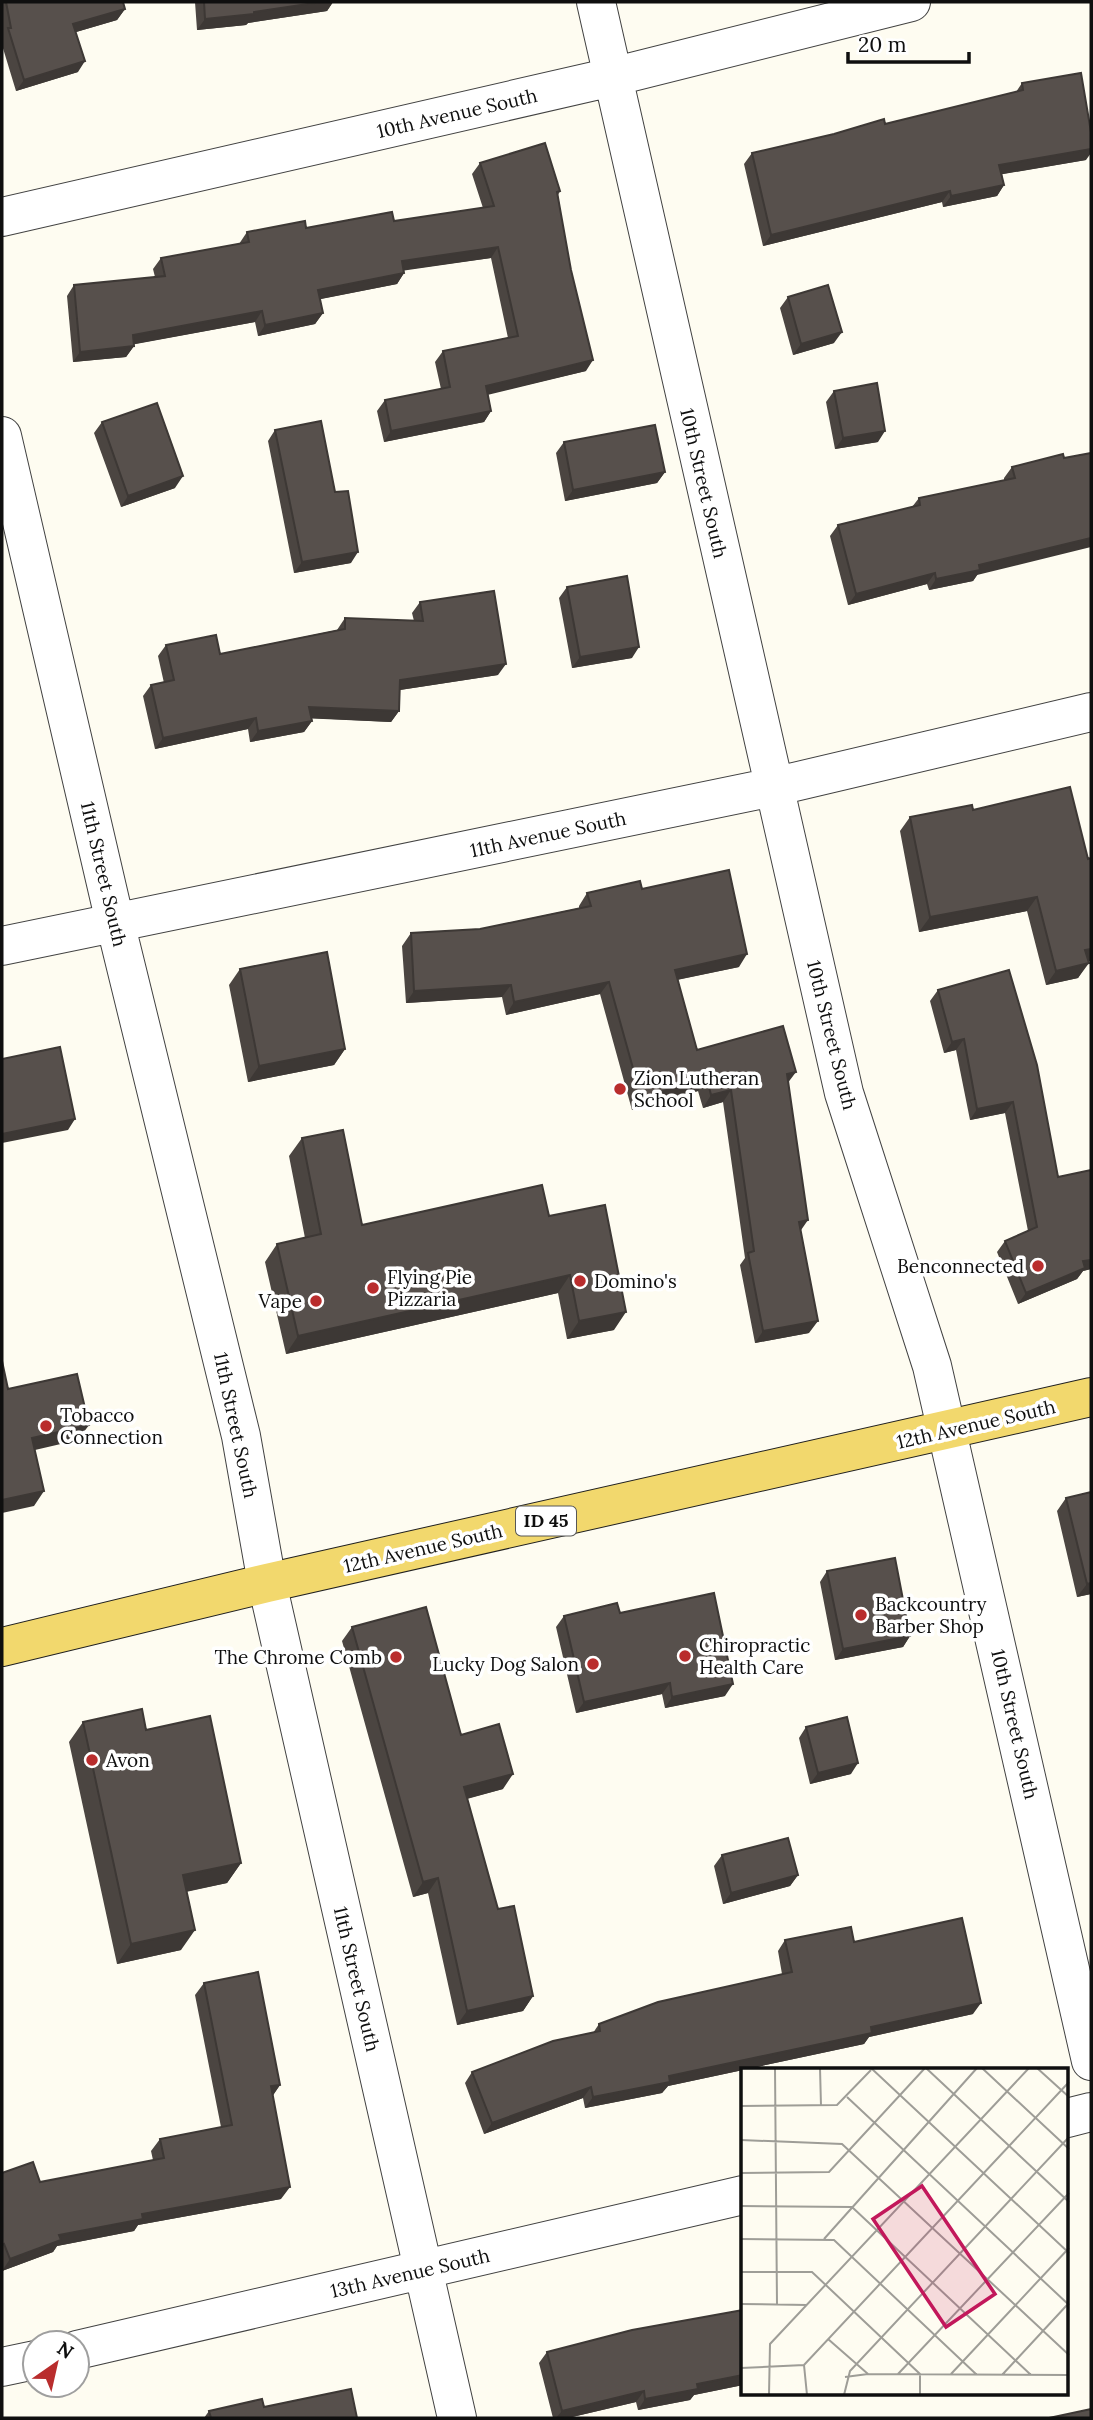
<svg xmlns="http://www.w3.org/2000/svg" width="1093" height="2420" viewBox="0 0 1093 2420" font-family="Lora,serif">
	<style>
		.lines { fill: none; stroke-linecap: round; stroke-linejoin: round }
		.minor-casing { stroke: #424242; stroke-width: 40 }
		.major-casing { stroke: #202020; stroke-width: 40 }
		.minor { stroke: #fff; stroke-width: 38 }
		.major { stroke: #f2d86d; stroke-width: 38 }
		.wall { fill: #4b4541 }
		.shaded-wall { fill: #3d3835 }
		.building { fill: #57504c; stroke: #3d3835; stroke-width: 2 }
		.poi-dot { fill: #b92d2d; stroke: #fff; stroke-width: 2.5 }
		.labels { text-anchor: middle; stroke-width: 7; stroke-linejoin: round; paint-order: stroke }
		.shield { fill: #fff; stroke: #575757; stroke-width: 2 }
		.shield-label { font-size: 18px; font-weight: bold; fill: #0f0f0f }
		.street-label { font-size: 19px; fill: #0f0f0f; stroke: #fff }
		.poi-label { font-size: 19px; fill: #0f0f0f; stroke: #fff; text-anchor: start }
		.inset-road { fill: none; stroke: #9e9d97; stroke-width: 2 }
		.view { fill: #c2185b; fill-opacity: 0.15; stroke: #c2185b; stroke-width: 3.5 }
		.inset-edge { fill: none; stroke: #0f0f0f; stroke-width: 3.5 }
	</style>
	<rect width="100%" height="100%" fill="#fefcf1"/>
	<g class="lines">
		<g class="minor-casing">
			<path id="minor" d="M596,2l248,1091 88,273 159,695
				M2,217l610,-140 299,-75
				M2,436l113,486 126,514 26,147 190,835
				M2,946l771,-159 318,-75
				M1067,2118l24,-6
				M77,2350l666,-155
				M2,2367l33,-7"/>
		</g>
		<g class="major-casing">
			<path id="major" d="M2,1647l265,-64 824,-186"/>
		</g>
		<use href="#minor" class="minor"/>
		<use href="#major" class="major"/>
	</g>
	<path class="wall" d="M2,2h121l2,7 -8,11 -41,12 2,40 -62,19 -14,-46 1,-9z
		M195,2h138l-6,9 -79,12 -2,2 -49,5z
		M1022,83l64,77 -84,14 2,11 -7,11 -54,11 -1,-5 -179,44 -19,-82 8,-11 133,-29 131,-32z
		M480,163l80,28 -2,4 28,176 -98,23 3,17 -7,11 -100,20 -7,-31 8,-11 56,-11 -6,-27 8,-11 65,-13 -17,-80 -88,12 1,3 -7,11 -77,15 3,14 -8,11 -57,12 -3,-14 -121,22v2l-8,11 -53,5 -6,-66 7,-11 81,-8 -2,-8 8,-11 78,-14 8,-12 147,-11 89,-13 -11,-34z
		M788,297l46,46 -41,12 -13,-47z
		M834,391l44,51 -43,7 -9,-47z
		M102,422l73,66 -54,19 -27,-74z
		M275,430l60,62 16,71 -57,10 -26,-132z
		M564,442l101,30 -8,11 -92,18 -9,-48z
		M1063,454l-90,127 -44,9 -2,-6 -79,21 -18,-69 8,-11 74,-18 7,-9 85,-18v-2l8,-11z
		M567,587l65,71 -60,10 -13,-70z
		M420,602l78,73 -98,15 -1,21 -8,11 -80,-4 1,3 -8,11 -54,10 -2,-13 -93,20 -12,-53 8,-11 13,-2 -6,-27 8,-11 54,9 117,-24 8,-12 69,3 -2,-8z
		M973,810l115,152 -10,16 -32,7 -19,-74 -108,21 -19,-101 10,-14z
		M642,889l97,78 -62,13 20,70 91,33 21,250 -54,10 -15,-78 5,-7 -22,-156 -20,6 -5,-17 -66,19 -32,-116 -94,21 -4,-18 -96,6 -4,-57 9,-13 69,-4 99,-21v-2l8,-13z
		M240,969l105,80 -11,16 -86,17 -19,-97z
		M1009,970l49,207 33,-7v99l-8,2 -6,8 -59,25 -21,-52 8,-11 23,-10 -23,-118 -35,7 -14,-70 -12,3 -14,-52 8,-11z
		M302,1138l60,87 187,-9 65,114 -47,9 -9,-46 -272,61 -21,-92 12,-18 28,-6 -16,-82z
		M1091,1492v102l-14,3 -20,-86 9,-13z
		M827,1571l83,65 -7,11 -68,13 -15,-78z
		M620,1613l105,83 -60,12 -3,-14 -86,19 -20,-86 8,-11z
		M352,1627l109,108 42,54 -36,10 31,110 35,87 -10,15 -66,14 -29,-132 -15,4 -71,-256z
		M83,1722l63,8 95,133 -14,20 -41,9 -5,58 -64,14 -48,-222z
		M806,1727l45,47 -41,10 -11,-46z
		M722,1855l76,20 -8,11 -67,18 -9,-38z
		M785,1940l69,2 119,72 -104,23 -5,7 -196,42 -6,7 -77,15 -2,-10 -99,36 -19,-51 7,-11 121,-39 6,-9 183,-50 -4,-23z
		M204,1983l76,102 -8,11 9,103 -143,26 -4,6 -77,15 -4,6 -51,19v-98l38,9 113,-22 -2,-9 9,-12 61,-12 -26,-132z
		M743,2310v75l-49,10 -4,5 -52,10 -2,-8 -68,16h-15l-14,-55 8,-11z
		M264,2407l93,11h-153l5,-7z"/>
	<path class="shaded-wall" d="M321,2h12l-6,9 -79,12 -2,2 -49,5 8,-11z
		M125,9l-8,11 -51,15 7,-11z
		M85,61l-7,11 -62,19 8,-11z
		M1091,149v4l-5,7 -94,16 7,-11z
		M1004,185l-7,11 -54,11 8,-11z
		M950,191l-8,11 -179,44 8,-11z
		M498,247l-7,11 -97,14 8,-11z
		M404,273l-7,11 -86,17 7,-11z
		M262,311l-7,11 -130,24 8,-11z
		M323,313l-8,11 -57,12 7,-11z
		M842,332l-8,11 -41,12 8,-11z
		M134,346l-8,11 -53,5 7,-10z
		M593,360l-7,11 -107,26 7,-11z
		M491,411l-7,11 -100,20 7,-11z
		M885,431l-7,11 -43,7 8,-11z
		M665,472l-8,11 -92,18 8,-11z
		M183,476l-8,12 -54,19 7,-11z
		M1091,538v9l-114,28 -4,6 -44,9 7,-11 43,-14z
		M358,552l-7,11 -57,10 8,-11z
		M935,573l-8,11 -79,21 8,-11z
		M639,647l-7,11 -60,10 8,-11z
		M506,664l-8,11 -105,16 7,-11z
		M309,707l90,4 -8,11 -90,-4z
		M256,718l-8,11 -93,20 8,-11z
		M312,721l-8,11 -54,10 8,-11z
		M1037,897l-10,14 -108,21 11,-15z
		M1091,949v12l-16,4 10,-15z
		M747,954l-8,13 -73,15 9,-12z
		M1089,963l-11,15 -32,7 10,-14z
		M609,982l-9,12 -94,21 8,-13z
		M511,985l-9,12 -96,6 8,-12z
		M964,1039l-8,11 -12,3 8,-11z
		M345,1049l-11,16 -86,17 11,-16z
		M796,1072l-9,12v-10z
		M707,1079l-9,12 -66,19 9,-13z
		M731,1090l-8,12 -20,6 8,-13z
		M1013,1102l-8,11 -35,7 7,-11z
		M75,1119l-7,11 -66,13v-9z
		M808,1220l-9,13v-11z
		M1091,1260v9l-8,2 -6,8 -59,25 8,-11 57,-32z
		M570,1275l-12,18 -272,61 12,-18z
		M626,1312l-12,18 -47,9 12,-18z
		M818,1321l-9,12 -54,10 8,-12z
		M89,1425l-11,15 -56,13 10,-15z
		M44,1491l-10,15 -32,7v-13z
		M1091,1583v11l-14,3 10,-13z
		M910,1636l-7,11 -68,13 8,-11z
		M670,1683l-8,11 -86,19 8,-11z
		M733,1684l-8,12 -60,12 7,-11z
		M858,1763l-7,11 -41,10 8,-11z
		M513,1774l-10,15 -49,13 10,-15z
		M241,1863l-14,20 -58,12 14,-20z
		M798,1875l-8,11 -67,18 8,-11z
		M438,1878l-10,15 -15,4 10,-15z
		M195,1930l-14,20 -64,14 14,-20z
		M533,1996l-10,15 -66,14 10,-14z
		M981,2003l-8,11 -104,23 -5,7 -196,42 -6,7 -77,15 8,-11 76,-21 202,-49z
		M280,2085l-8,12 -1,-11z
		M591,2087l-8,11 -99,36 8,-11z
		M290,2187l-9,12 -143,26 -4,6 -77,15 -4,6 -51,19 8,-12 49,-24 83,-21z
		M743,2375v10l-49,10 -4,5 -52,10 7,-11 52,-15z
		M644,2391l-8,11 -68,16h-12l6,-7z"/>
	<path class="building" d="M6,2h117l2,7 -52,15 12,37 -61,19 -16,-52h3z
		M204,2h117l-67,10v2l-49,5z
		M1081,73l10,59v17l-92,16 5,20 -53,11 -1,-5 -179,44 -19,-82 82,-19 50,-15 1,5 138,-34 -1,-7z
		M545,143l15,48 -3,1 14,78 22,90 -107,26 5,25 -100,20 -6,-31 65,-13 -7,-36 75,-15 -20,-89 -96,14 2,12 -86,17 5,23 -58,12 -3,-14 -129,24 1,11 -54,6 -6,-67 91,-9 -4,-18 88,-16 -2,-10 58,-11 1,7 86,-16 2,9 100,-15 -14,-43z
		M828,285l14,47 -41,12 -13,-47z
		M877,383l8,48 -42,7 -9,-47z
		M157,403l26,73 -55,20 -26,-74z
		M321,421l14,71 13,-1 10,61 -56,10 -27,-132z
		M655,425l10,47 -92,18 -9,-48z
		M1091,453v85l-112,27 1,5 -44,9 -1,-6 -79,21 -18,-69 82,-20 -1,-7 96,-20 -3,-11 51,-13 1,4z
		M627,576l12,71 -59,10 -13,-70z
		M494,591l12,73 -106,16 -1,31 -90,-4 3,14 -54,10 -2,-13 -93,20 -12,-53 23,-5 -8,-35 50,-10 4,19 125,-25v-11l78,3 -3,-19z
		M1070,787l18,72 3,-1v91l-6,1 4,13 -33,8 -19,-74 -107,20 -20,-100 62,-12 1,5z
		M729,870l18,84 -72,16 22,80 86,-24 13,46 -9,2 21,146 -9,2 19,99 -55,10 -15,-78 6,-2 -23,-161 -20,5 -4,-16 -66,18 -32,-115 -95,20 -3,-17 -97,6 -3,-58 69,-4 111,-23 -4,-13 53,-12 2,8z
		M327,952l18,97 -86,17 -19,-97z
		M1009,970l28,95 21,112 33,-7v90l-8,1 2,7 -59,25 -21,-52 32,-14 -24,-125 -36,7 -13,-70 -12,3 -14,-52z
		M60,1047l15,72 -73,15v-75z
		M343,1130l19,95 180,-40 7,31 56,-11 21,107 -47,9 -9,-46 -272,61 -21,-92 44,-10 -19,-96z
		M2,1361l6,28 69,-15 12,51 -57,13 12,53 -42,9z
		M1091,1492v91l-4,1 -21,-86z
		M895,1558l15,78 -67,13 -16,-78z
		M714,1593l19,91 -61,13 -2,-14 -86,19 -20,-86 53,-13 3,10z
		M426,1607l35,128 38,-11 14,50 -49,13 34,122 16,-3 19,90 -66,15 -29,-133 -15,4 -71,-255z
		M142,1709l4,21 64,-14 31,147 -58,12 12,55 -64,14 -48,-222z
		M847,1717l11,46 -40,10 -12,-46z
		M788,1838l10,37 -67,18 -9,-38z
		M962,1918l19,85 -110,24 1,6 -203,43 1,6 -77,15 -2,-10 -99,36 -20,-51 81,-31 47,-10 -1,-7 59,-22 134,-30 -7,-32 66,-13 3,15z
		M258,1972l22,113 -9,1 19,101 -148,27 1,5 -84,16 2,5 -51,19 -6,-15 -2,1v-72l31,-11 7,20 124,-24 -4,-19 72,-14 -28,-142z
		M743,2310v65l-46,9 1,5 -53,10 -1,-8 -82,20 -15,-59 85,-22z
		M351,2389l6,29h-146l-2,-7 53,-12 2,8z
		M1091,2409v9h-42z"/>
	<g class="poi-dot">
		<circle cx="620" cy="1089" r="7"/>
		<circle cx="1038" cy="1266" r="7"/>
		<circle cx="580" cy="1281" r="7"/>
		<circle cx="373" cy="1288" r="7"/>
		<circle cx="316" cy="1301" r="7"/>
		<circle cx="46" cy="1426" r="7"/>
		<circle cx="861" cy="1615" r="7"/>
		<circle cx="685" cy="1656" r="7"/>
		<circle cx="396" cy="1657" r="7"/>
		<circle cx="593" cy="1664" r="7"/>
		<circle cx="92" cy="1760" r="7"/>
	</g>
	<g class="labels">
		<rect class="shield" x="516" y="1506.5" width="60" height="29" rx="5"/>
		<g class="shield-label">
			<text x="546" y="1527">ID 45</text>
		</g>
		<g class="street-label">
			<text transform="translate(457 113) rotate(-13)" y="7">10th Avenue South</text>
			<text transform="translate(704 483) rotate(77)" y="7">10th Street South</text>
			<text transform="translate(548 834) rotate(-12)" y="7">11th Avenue South</text>
			<text transform="translate(104 874) rotate(77)" y="7">11th Street South</text>
			<text transform="translate(832 1035) rotate(76)" y="7">10th Street South</text>
			<text transform="translate(976 1424) rotate(-13)" y="7">12th Avenue South</text>
			<text transform="translate(236 1425) rotate(78)" y="7">11th Street South</text>
			<text transform="translate(423 1548) rotate(-13)" y="7">12th Avenue South</text>
			<text transform="translate(1015 1724) rotate(77)" y="7">10th Street South</text>
			<text transform="translate(357 1979) rotate(77)" y="7">11th Street South</text>
			<text transform="translate(410 2273) rotate(-13)" y="7">13th Avenue South</text>
		</g>
		<g class="poi-label">
			<text x="634" y="1085">Zion Lutheran<tspan x="634" dy="22">School</tspan></text>
			<text x="1024" y="1273" text-anchor="end">Benconnected</text>
			<text x="387" y="1284">Flying Pie<tspan x="387" dy="22">Pizzaria</tspan></text>
			<text x="594" y="1288">Domino's</text>
			<text x="302" y="1308" text-anchor="end">Vape</text>
			<text x="60" y="1422">Tobacco<tspan x="60" dy="22">Connection</tspan></text>
			<text x="875" y="1611">Backcountry<tspan x="875" dy="22">Barber Shop</tspan></text>
			<text x="699" y="1652">Chiropractic<tspan x="699" dy="22">Health Care</tspan></text>
			<text x="382" y="1664" text-anchor="end">The Chrome Comb</text>
			<text x="579" y="1671" text-anchor="end">Lucky Dog Salon</text>
			<text x="106" y="1767">Avon</text>
		</g>
	</g>
	<g transform="translate(741 2068)">
		<rect width="327" height="327" fill="#fefcf1"/>
		<path class="inset-road" d="M34,0l2,237M79,0l1,38M130,0l198,185M185,0l110,103M241,0l87,81M296,0l32,29M106,29l222,208M0,38l96,-1 34,-35M0,72l101,4 227,211M295,103l33,31M0,105l88,-1 96,-104M0,138l111,1 179,168M0,171l93,1 143,135M83,171l153,-171M0,204h71l108,102v21M0,236l66,1M87,271l40,35 201,1M63,297l3,30M0,300l63,-3 265,-283M157,306l171,-181M210,306l118,-126M261,307l65,-70M104,309l23,-3M28,327l1,-51 259,-276M103,327l6,-24 219,-234"/>
		<path class="view" d="M181,118l73,108 -49,33 -73,-108z"/>
		<rect width="327" height="327" class="inset-edge"/>
	</g>
	<rect width="1093" height="2420" fill="none" stroke="#0f0f0f" stroke-width="7"/>
	<g transform="translate(56 2364) rotate(34)"><circle r="33" fill="#ffffff" stroke="#9f9f9f" stroke-width="2"/>
	<path d="M0-5L12 26L0 18L-12 26Z" fill="#b92d2d"/>
	<text y="-10" font-size="19" font-weight="bold" text-anchor="middle" fill="#0f0f0f">N</text>
	</g>
	<path d="M848 52v10h121v-10" fill="none" stroke="#0f0f0f" stroke-width="3.5"/>
	<text x="858" y="52" font-size="21" fill="#0f0f0f" stroke="#ffffff" stroke-width="5" paint-order="stroke">20 m</text>
</svg>
